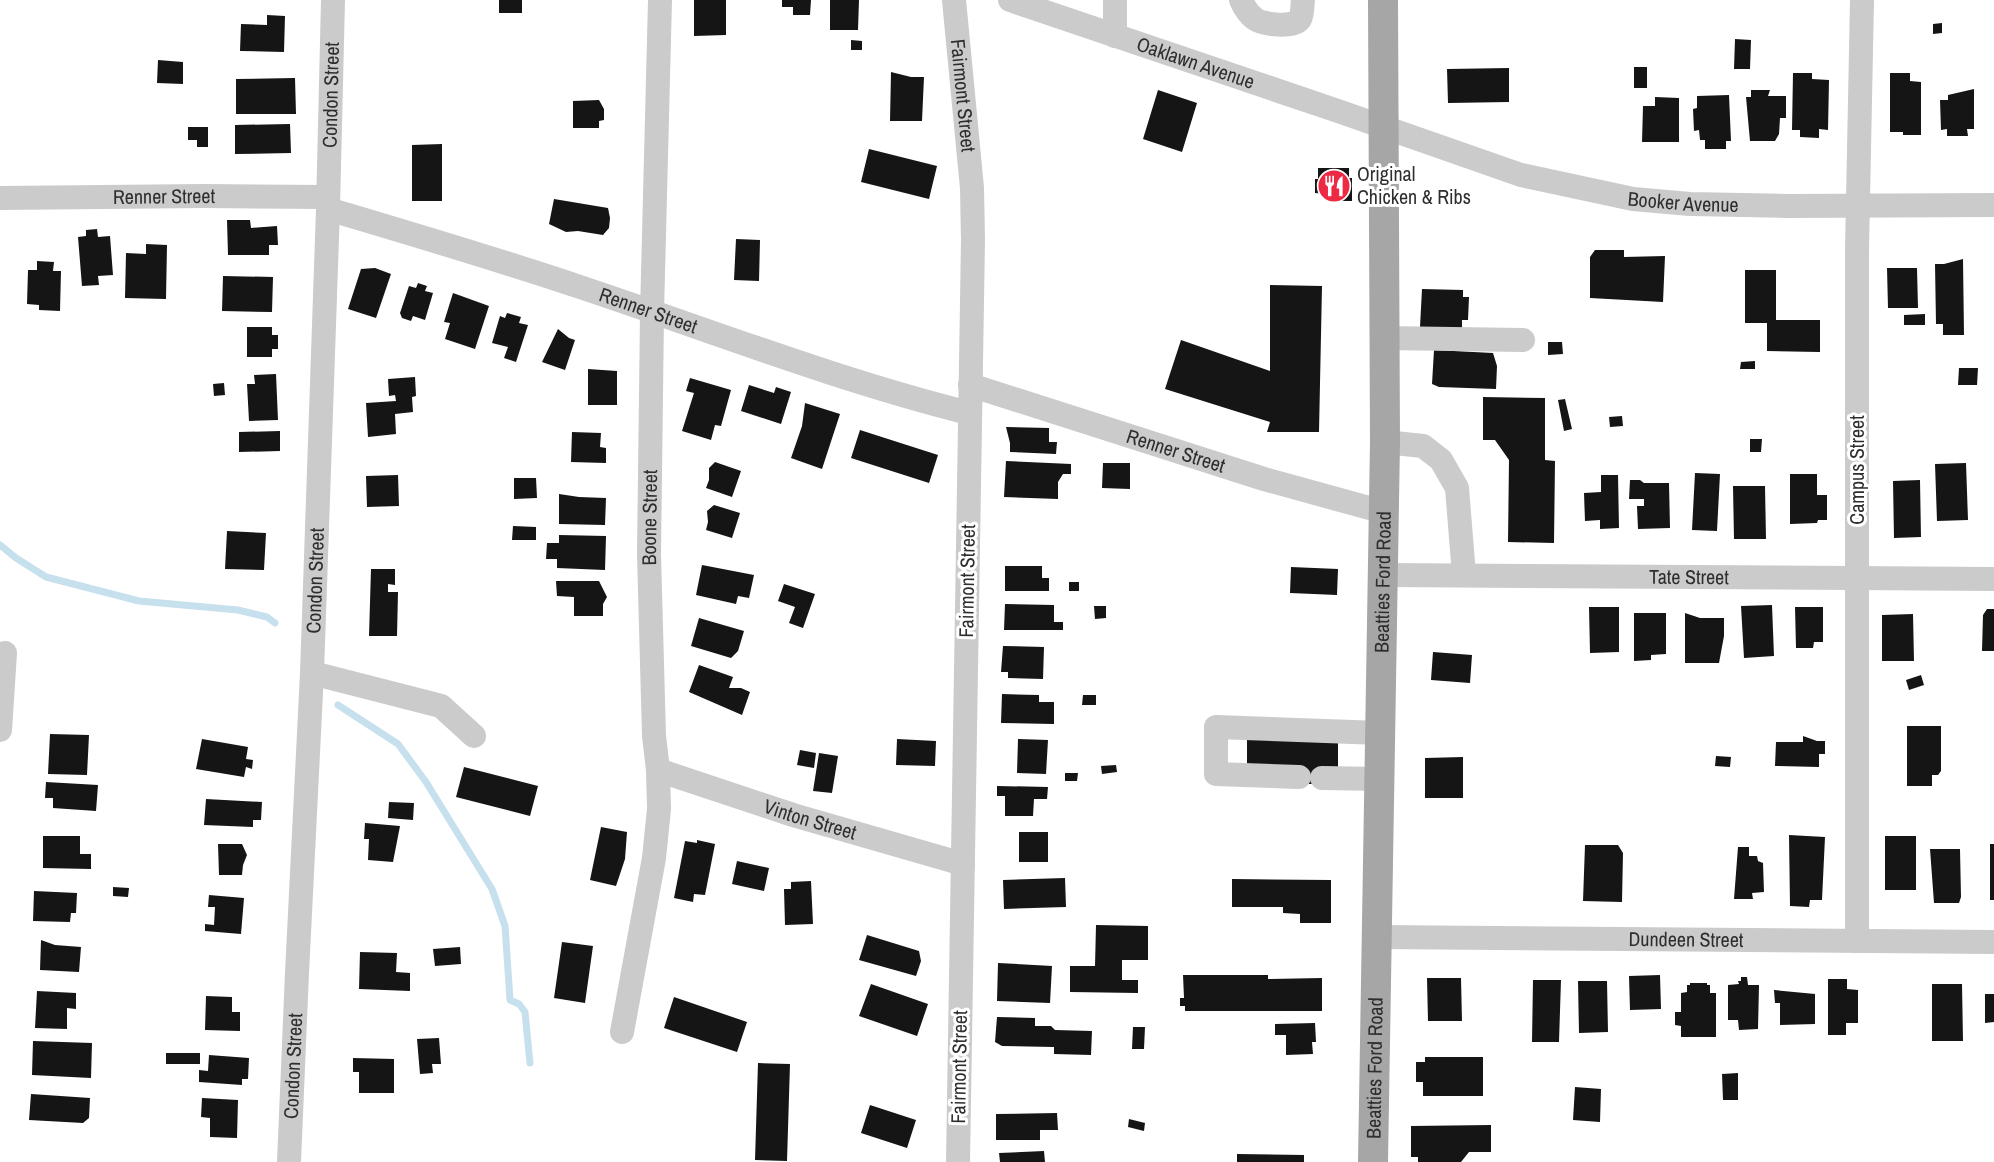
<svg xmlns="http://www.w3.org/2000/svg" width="1994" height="1162" viewBox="0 0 1994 1162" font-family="'Archivo Narrow',sans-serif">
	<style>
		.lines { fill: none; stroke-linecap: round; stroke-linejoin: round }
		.stream { stroke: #c7e0ed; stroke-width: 7 }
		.building { fill: #151515 }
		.minor { stroke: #cbcbcb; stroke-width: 24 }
		.major { stroke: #a6a6a6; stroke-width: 30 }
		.labels { text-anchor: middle; stroke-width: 6; stroke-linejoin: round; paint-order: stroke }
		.street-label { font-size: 20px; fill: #2e2e2e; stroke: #fff }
		.poi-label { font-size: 20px; fill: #2e2e2e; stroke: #fff; text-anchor: start }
	</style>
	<rect width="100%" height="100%" fill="#fff"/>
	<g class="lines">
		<path class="stream" d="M0,545l16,13 30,19 93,24 99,9 29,7 8,6
			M338,705l60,39 28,38 66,107 13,37 5,74 9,4 6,8 5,51"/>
	</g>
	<path class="building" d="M499,0h23v13h-23z
		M694,0h32v35l-32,1z
		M782,0h29l-1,15h-17v-8h-11z
		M830,0h29l-1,30h-28z
		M267,15l18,1 -1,36 -44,-1 1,-27 26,1z
		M1942,23v10l-9,1v-10z
		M1735,39l16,1 -1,29h-16z
		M851,40l11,1v9h-11z
		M158,60l25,2v22l-26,-1z
		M1634,67h13v21h-13z
		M1509,68v34l-61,1 -1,-34z
		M891,72l20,5h13l-2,44h-32z
		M1793,73h19v6l17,1 -1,50 -9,-1v9l-19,-1v-7h-8z
		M1890,73h20v8l11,1v53h-18v-3h-13z
		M295,78l1,36h-60v-35z
		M1974,89v40h-7l1,7h-21v-7l-6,1 -1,-30h8v-5z
		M1158,90l39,13 -15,49 -39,-13z
		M1751,90h19l-2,6h18v22h-6l-1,16 -4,7h-25l-4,-44h5z
		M1729,95l2,46h-5v8h-21v-9h-5l-1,-10 -5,1 -1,-22 4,-1v-12z
		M1655,97l24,1v44h-37l1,-36h12z
		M599,100l5,9v11l-5,1v7h-26v-27z
		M290,124l1,29 -56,1v-29z
		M188,127h20v20h-11v-7h-9z
		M442,144v57h-30v-56z
		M869,149l68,17 -8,33 -68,-17z
		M1318,168h31v10h3v23h-16v-6l-21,-2v-14h3z
		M554,199l54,9 2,10 -1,10 -6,7 -25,-4 -12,1 -17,-8z
		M227,220h23l1,8 26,-2 1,19h-9v10h-41z
		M97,229l1,8 12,-1 3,39 -15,1 1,9 -17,1 -4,-49 8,-1v-6z
		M736,239l24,1 -1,41 -25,-1z
		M146,244l21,1 -1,54 -41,-1 1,-45 20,1z
		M1595,250h29v7l41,-1 -2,46 -73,-4v-41z
		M1963,259l1,76h-21v-11h-7l-1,-60h9z
		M37,261l17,1 -1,9h8l-1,40 -21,-1v-5l-12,-1 1,-34h9z
		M375,268l16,6 -15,44 -28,-9 13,-40z
		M1887,268h30l1,40h-30z
		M1745,270h31v50h44v32l-53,-1v-28h-22z
		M223,276l50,1 -1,35 -50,-1z
		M418,283l9,3 -2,5 8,2 -8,27 -12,-4 -2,5 -9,-3 -2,-5 9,-27 7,2z
		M1270,285l52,1 -3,146h-52l3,-10 -105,-33 16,-49 89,31z
		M1422,289l41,1v7h6l-1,23h-6v9l-42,-2z
		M453,293l36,13 -14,43 -30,-10 5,-16 -6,-1z
		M507,313l14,4 -2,6 9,2 -12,37 -12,-4 4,-11 -16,-4 8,-27 5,2z
		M1925,314v11h-21v-10z
		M247,327h25v8h6v14h-6v8h-25z
		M558,329l11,9 6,2 -10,30 -23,-8z
		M1548,342h14l1,12 -15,1z
		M1434,350l59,3 4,13 -1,23 -57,-2 -7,-3z
		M1755,361v8h-15l1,-7z
		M1959,368h19l-1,17h-19z
		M588,369l29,2v34h-29z
		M276,374l2,46 -29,1 -2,-37h8l-1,-9z
		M415,377l1,19 -4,1 1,15 -18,2 1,20 -28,3 -2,-34 30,-2 -1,-6 -6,1 -1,-17z
		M690,378l41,12 -10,36 -6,-1 -4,15 -29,-9 12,-38 -8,-2z
		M224,383l1,12 -11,1 -1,-12z
		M749,385l25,8 2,-6 15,5 -10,32 -40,-13z
		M1483,397l62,1v62l10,1 -1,82 -46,-1 1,-82 -14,-20h-12z
		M1565,399l7,30 -8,2 -6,-31z
		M805,403l35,11 -18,55 -31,-11 11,-32z
		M1622,416l1,10 -13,1 -1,-10z
		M1006,427l43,1v14h8l-1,12 -46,-2v-9z
		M860,430l78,25 -9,28 -78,-25z
		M280,431v20l-41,1v-20z
		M572,432l29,1 -1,14 6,1v15l-35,-1z
		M1750,439h12l-1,13h-11z
		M1006,461l65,3v10h-8l-5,8v17l-54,-2z
		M715,462l26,9 -9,26 -26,-9 3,-8v-12z
		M1103,463h27v26l-28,-1z
		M1966,463l2,57 -31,1 -2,-57z
		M1695,473l25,1 -3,57 -25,-1z
		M1790,474h27v21h10v25h-9l-1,3 -27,1z
		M398,475l1,31 -32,1 -1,-31z
		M1601,475h17l1,53 -19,1v-9l-15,1 -1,-28 17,-1z
		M514,478h22l1,20 -23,1z
		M1630,480h10l4,3h25l1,45 -32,1 -1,-23h7v-7h-15z
		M1920,480l1,57 -27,1 -1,-57z
		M1733,486h32l1,53h-32z
		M559,494l20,3 27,1 -1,27 -46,-1z
		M714,505l26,8 -8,25 -26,-8 2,-8 -1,-11z
		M513,526l23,1v13h-24z
		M227,531l39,2 -2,37 -39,-1z
		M559,535l47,1 -1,34 -48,-2v-9h-11l1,-16h12z
		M702,565l52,10 -5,23 -11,-2 -2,8 -40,-9z
		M1005,566h37v12h7v13h-44z
		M1291,567l47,2 -1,26 -47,-2z
		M371,569h24v16l-7,-1v8h10l-1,44h-28z
		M556,581h43l8,16 -4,7v12h-29v-19l-17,-1z
		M1069,582h10v9h-10z
		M784,584l31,10 -12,34 -14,-5 6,-16 -17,-6z
		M1005,604l49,1v17h9v8h-59z
		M1772,605l2,51 -30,2 -3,-52z
		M1094,606h12v12l-11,1z
		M1589,607h30v45l-29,1z
		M1795,607h28v35h-9l-1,6h-17z
		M1987,609h7v42h-12l1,-36z
		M1634,613h32v41l-15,1v5l-17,1z
		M1685,613l15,5h24v18l-5,27h-34z
		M1913,614l1,47h-32v-46z
		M699,618l45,13 -6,20 -7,7 -40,-12z
		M1003,646l41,1 -1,32 -35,-1v-6h-7z
		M1433,652l39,3 -2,28 -39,-3z
		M699,665l34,12 -4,11h12l9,4 -8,23 -53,-23z
		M1921,675l3,10 -15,5 -3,-10z
		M1002,694l37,1v7h15v22l-53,-1z
		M1083,695h13v10h-14z
		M1907,726h34v45l-3,4h-6v11h-25z
		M50,734l39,1 -2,40 -39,-1z
		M1803,736l14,5h8v13h-6v13l-44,-1 1,-24h27z
		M202,739l46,8 -2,12 7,1 -1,9 -6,-2 -2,10 -48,-8z
		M897,739l39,2 -1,25 -39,-1z
		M1018,739l30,1 -2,34 -29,-1z
		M1247,739l91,2v29l-16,14h-23l-52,-17z
		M800,750l16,3 -2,15 -17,-3z
		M819,753l19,3 -6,37 -19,-2z
		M1716,756l15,1 -1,10 -15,-1z
		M1463,757v41h-38v-40z
		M1116,765l1,7 -15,2 -1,-8z
		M464,767l74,19 -8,30 -74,-19z
		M1065,773h13l-1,8h-12z
		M46,782l52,3 -2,26 -43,-3v-10h-8z
		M997,786l51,1 -1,12h-13l-1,17h-28v-20h-8z
		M206,799l56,3 -1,18h-8v7l-49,-2z
		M389,802l25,1 -1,17 -25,-2z
		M365,823l35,3 -7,36 -25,-2 1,-21h-5z
		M601,827l26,5 -2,27 -9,27 -26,-6z
		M1019,832h29v30h-29z
		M1789,835l36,2 -3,63h-12l-1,7 -19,-1z
		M43,836h37v18h11v15l-48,-1z
		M1885,836h31v54h-31z
		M697,840l18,4 -10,51 -11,-1 -1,8 -19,-4 11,-57 12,2z
		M218,844h24l5,11 -4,10 -1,10h-23z
		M1990,844h4v56h-4z
		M1585,845h33l5,8 -1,49 -39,-1z
		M1738,847h11v9h8l1,5 5,2 1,29 -12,1 1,6h-19z
		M1930,849h30l1,48 -2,6h-25z
		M737,861l32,7 -5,23 -32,-7z
		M1065,878l1,29 -62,2 -1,-29z
		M1232,879l99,1v43h-31v-9l-17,-1v-6h-51z
		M811,881l2,43 -28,1 -1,-36h7v-7z
		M113,887l16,1 -1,9 -15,-1z
		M34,891l43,2 -1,20h-5l-1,9 -37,-1z
		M209,895l35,3 -3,36 -36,-3v-7l9,1 1,-18h-7z
		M1096,925l52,1v34h-26v20h16v13l-68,-1v-26h25z
		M867,935l52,16 2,10 -5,15 -57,-16z
		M41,940l14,5 26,2 -2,25 -39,-2z
		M562,942l31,4 -8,57 -31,-5z
		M460,947l1,17 -26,2 -2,-17z
		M360,952l37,1 -1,19 14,1v18l-51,-2z
		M998,963l54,3 -2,37 -53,-2z
		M1183,975h85v4l54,-1v33h-137v-5h-5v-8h4z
		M1660,975l1,34 -31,1 -1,-34z
		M1741,977h6l1,8h11l-1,44 -19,1 -1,-10h-10v-35l11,-1 -1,-3h3z
		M1427,978h34l1,43h-34z
		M1828,979h19v10l11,1v33h-12v12h-18z
		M1533,980h28l-2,62h-27z
		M1578,981h29l1,51 -29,1z
		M1690,983h17v2h3v8h6v44h-35v-11l-6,-1v-13h6v-19l6,-1v-7h3z
		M871,984l57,20 -11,32 -58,-20z
		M1932,984h30l1,57h-31z
		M1774,990l41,4v30l-35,1v-22h-5z
		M37,991l39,2v16l-9,-1v21l-32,-1z
		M1985,994h9v28l-9,1z
		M206,996l26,1v15h8v19l-35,-1z
		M674,997l73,25 -10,30 -73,-24z
		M997,1017l38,1v8h16l4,4 37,1 -1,24 -37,-1v-7l-52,-1 -7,-4z
		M1315,1023l1,19h-4l1,12 -27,1v-20h-11v-11z
		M1133,1027h12l-1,22h-12z
		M439,1038l2,26h-9l1,9 -13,1 -3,-35z
		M33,1041l59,2 -1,35 -59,-3z
		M166,1053h34v11h-34z
		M209,1055l40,3 -1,21h-6v6l-43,-3v-12l9,1z
		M1425,1057h58v39h-60v-14h-7v-20h9z
		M353,1058l41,1v34h-35v-21h-6z
		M758,1063l32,1 -3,97 -32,-1z
		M1738,1073v27h-15l-1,-26z
		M1575,1087l26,2 -1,33 -27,-2z
		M31,1094l59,4 -1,20 -6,5 -54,-3z
		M202,1098l36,2 -1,38 -27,-1v-19l-9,-1z
		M870,1105l46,15 -9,28 -46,-15z
		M1057,1113l1,17h-18v10h-44v-26z
		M1129,1119l16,4 -1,8 -16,-4z
		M1491,1125v27h-22l-8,10h-43v-5h-7v-31z
		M1044,1151l1,11h-45l-1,-9z
		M1237,1154l67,1v7h-67z"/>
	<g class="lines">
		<g class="minor">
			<path id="s1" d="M954,0l18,188 1,52 -15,922"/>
			<path id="s2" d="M1010,0l328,111 183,64 112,24 57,5 98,2 206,-1"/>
			<path d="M1241,0c3,7 7,14 14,19 8,6 39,9 45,0 3,-6 2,-13 3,-19"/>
			<path d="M1115,36v-36"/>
			<path id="s3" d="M0,198l204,-2 124,1"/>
			<path id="s4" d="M328,209c84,25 169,50 252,78 129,43 257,93 389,126"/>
			<path d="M1384,338l139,2"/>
			<path id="s5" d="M970,385l294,94 120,33"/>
			<path d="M1385,442l38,4 18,14 16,28 7,87"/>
			<path id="s6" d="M1383,575l611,4"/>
			<path d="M312,673l129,33 33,30"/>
			<path d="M0,730l5,-77"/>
			<path id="s7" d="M658,770l135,45 170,49"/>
			<path d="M1299,777l-83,-3v-47l164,6"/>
			<path d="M1322,778l58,1"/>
			<path id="s8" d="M1378,937l616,5"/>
			<path d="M1857,941v-691l5,-250"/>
			<path id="s9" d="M622,1032l32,-174 5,-49 -1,-39 -4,-34 -5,-181 3,-242 8,-313"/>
			<path id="s10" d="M289,1162l8,-189 15,-300 16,-464 5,-209"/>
		</g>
		<path class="major" id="s11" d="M1373,1162l12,-720 -2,-442"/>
	</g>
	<defs>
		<g id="restaurant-disc" transform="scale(1.725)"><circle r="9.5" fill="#ed2943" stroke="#fff"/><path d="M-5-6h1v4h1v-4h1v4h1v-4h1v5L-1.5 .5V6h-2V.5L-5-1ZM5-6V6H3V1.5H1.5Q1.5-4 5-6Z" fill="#fff"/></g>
	</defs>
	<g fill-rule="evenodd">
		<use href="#restaurant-disc" x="1334" y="186"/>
	</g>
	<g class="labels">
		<g class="street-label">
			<text dy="7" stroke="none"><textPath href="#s2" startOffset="196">Oaklawn Avenue</textPath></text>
			<text dy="7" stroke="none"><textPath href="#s10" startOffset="1068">Condon Street</textPath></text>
			<text dy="7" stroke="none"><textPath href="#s1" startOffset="96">Fairmont Street</textPath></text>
			<text dy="7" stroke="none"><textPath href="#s3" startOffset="164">Renner Street</textPath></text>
			<text dy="7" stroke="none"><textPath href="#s2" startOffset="705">Booker Avenue</textPath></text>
			<text dy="7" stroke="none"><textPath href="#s4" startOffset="336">Renner Street</textPath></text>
			<text dy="7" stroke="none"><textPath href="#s5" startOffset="216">Renner Street</textPath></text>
			<text transform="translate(1857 470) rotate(-90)" y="7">Campus Street</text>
			<text dy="7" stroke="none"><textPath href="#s9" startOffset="518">Boone Street</textPath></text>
			<text dy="7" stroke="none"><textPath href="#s6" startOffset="306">Tate Street</textPath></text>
			<text dy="7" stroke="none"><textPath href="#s10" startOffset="582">Condon Street</textPath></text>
			<text transform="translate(967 581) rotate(-89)" y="7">Fairmont Street</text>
			<text dy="7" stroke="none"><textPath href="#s11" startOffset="580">Beatties Ford Road</textPath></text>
			<text dy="7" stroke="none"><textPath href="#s7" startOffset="160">Vinton Street</textPath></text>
			<text dy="7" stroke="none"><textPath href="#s8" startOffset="308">Dundeen Street</textPath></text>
			<text dy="7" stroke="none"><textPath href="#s10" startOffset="96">Condon Street</textPath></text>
			<text transform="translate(959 1067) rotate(-89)" y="7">Fairmont Street</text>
			<text dy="7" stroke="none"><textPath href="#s11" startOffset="94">Beatties Ford Road</textPath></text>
		</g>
		<g class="poi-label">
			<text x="1357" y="181">Original<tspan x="1357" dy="23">Chicken &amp; Ribs</tspan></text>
		</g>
	</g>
</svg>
